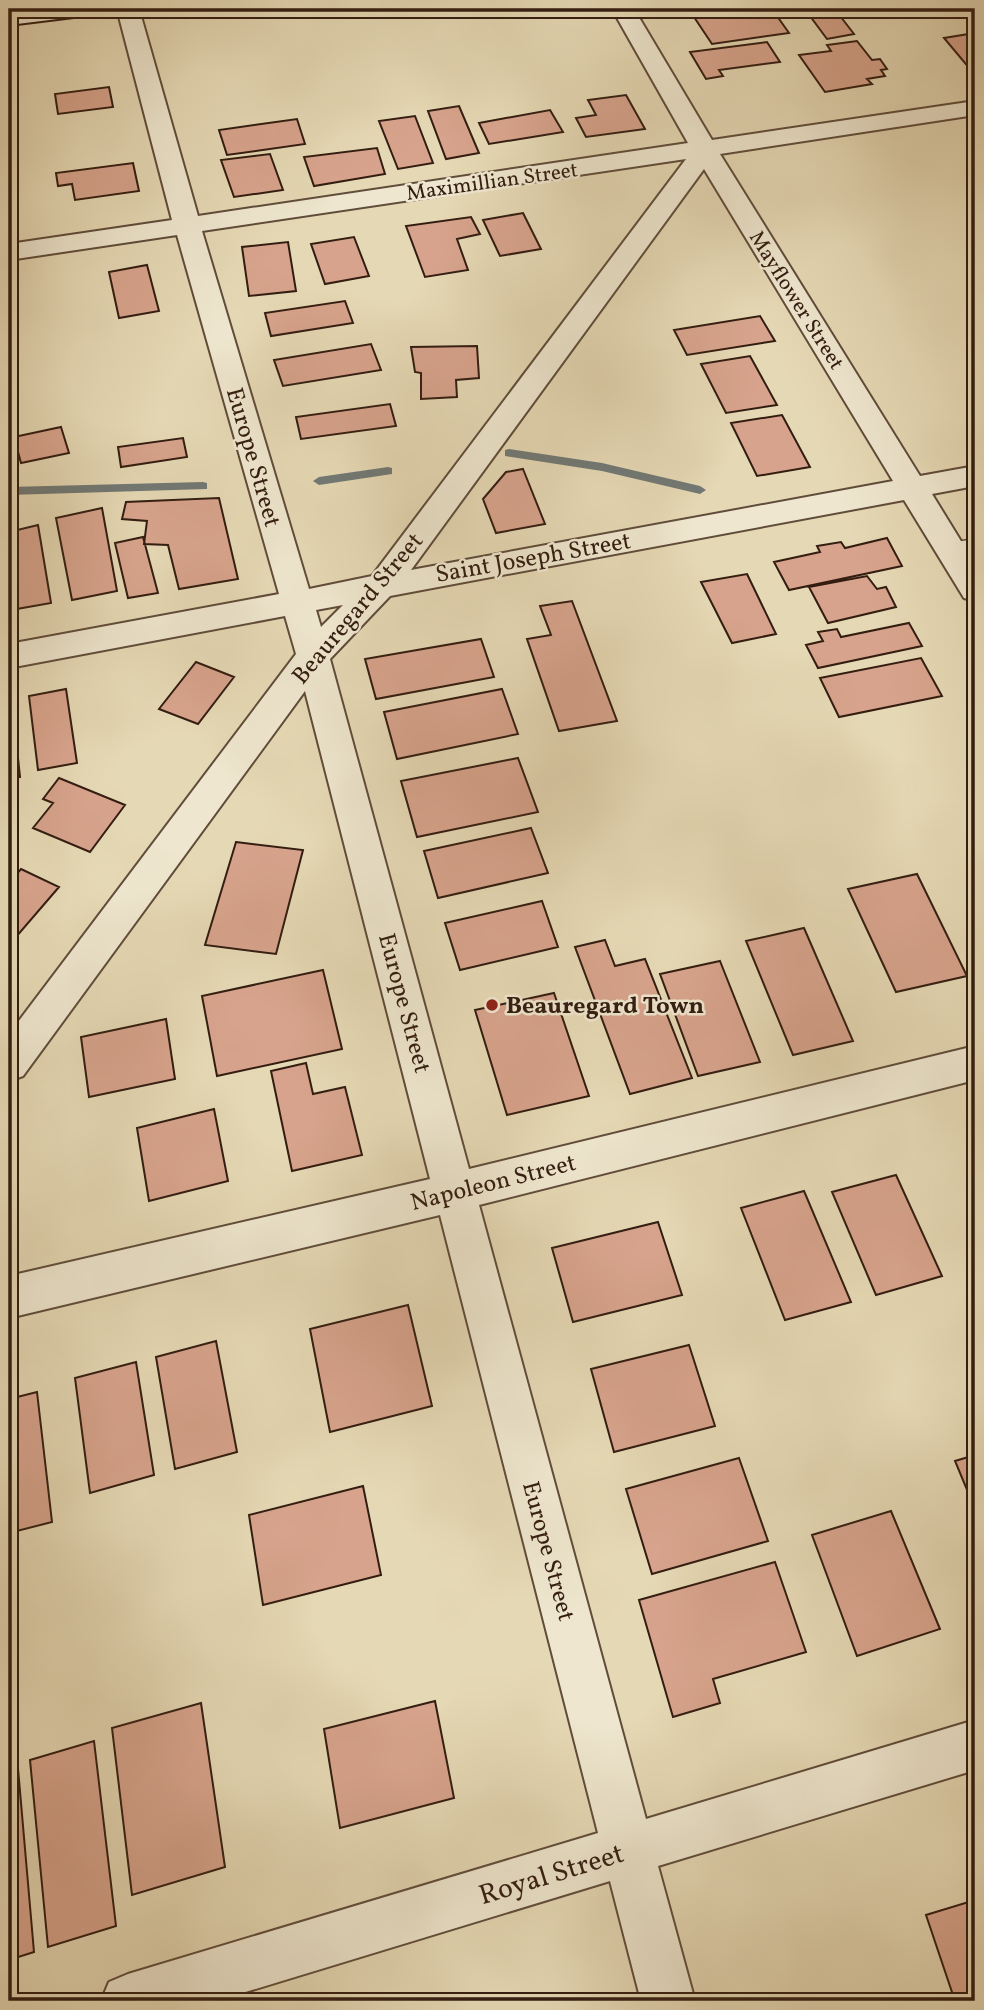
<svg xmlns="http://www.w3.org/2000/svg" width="984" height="2010" viewBox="0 0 984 2010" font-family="Vollkorn,serif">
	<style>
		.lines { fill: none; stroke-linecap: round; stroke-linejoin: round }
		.stream { fill: #717975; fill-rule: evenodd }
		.building { fill: #d7a38c; stroke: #331d11; stroke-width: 2 }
		.lane-casing { stroke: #604c3a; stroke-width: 3 }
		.street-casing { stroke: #604c3a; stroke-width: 4 }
		.secondary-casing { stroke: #331d11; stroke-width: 4 }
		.lane { fill: #eee6ce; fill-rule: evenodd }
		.street { fill: #eee6ce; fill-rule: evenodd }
		.secondary { fill: #eee6ce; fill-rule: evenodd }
		.poi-dot { fill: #8f2418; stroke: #eee6ce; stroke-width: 2.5 }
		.labels { text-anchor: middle; stroke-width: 5; stroke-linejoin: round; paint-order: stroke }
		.far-street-label { font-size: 21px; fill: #331d11; stroke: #eee6ce }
		.street-label { font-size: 24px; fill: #331d11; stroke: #eee6ce }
		.poi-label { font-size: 24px; font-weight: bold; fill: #331d11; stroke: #eee6ce; text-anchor: start }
		.near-street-label { font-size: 28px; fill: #331d11; stroke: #eee6ce }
	</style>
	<rect width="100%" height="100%" fill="#e5d8b4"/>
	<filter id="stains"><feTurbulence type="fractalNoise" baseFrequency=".00286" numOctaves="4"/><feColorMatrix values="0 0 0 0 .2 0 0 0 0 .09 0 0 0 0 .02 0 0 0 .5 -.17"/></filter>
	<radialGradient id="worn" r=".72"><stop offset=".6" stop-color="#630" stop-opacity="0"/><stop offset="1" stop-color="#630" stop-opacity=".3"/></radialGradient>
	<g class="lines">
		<path class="stream" d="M509,449l93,14 98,23 6,4 -6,4 -98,-23 -97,-15v-6z
			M388,467l4,1v6l-73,11 -6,-4 6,-4z
			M203,482l4,1v6l-198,6v-8z"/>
	</g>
	<path class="building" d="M752,9h20l17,24 -77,11 -18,-27z
		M837,12l17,22 -27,5 -17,-23z
		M975,33v42l-31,-37z
		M857,41l15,19 8,-1 7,10 -6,1 4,6 -18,3 5,5 -47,8 -26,-37 32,-4 -4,-6z
		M767,42l13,20 -61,8 4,6 -17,3 -16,-27z
		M109,87l4,20 -55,7 -3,-20z
		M626,95l19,34 -59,8 -10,-19 20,-3 -8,-15z
		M459,106l20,47 -33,6 -18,-48z
		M550,110l13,22 -74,12 -10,-21z
		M415,116l18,47 -35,6 -19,-48z
		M297,119l8,25 -78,11 -8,-25z
		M377,148l8,26 -71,12 -10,-29z
		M270,154l13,36 -49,7 -13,-37z
		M133,163l6,28 -64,9 -3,-16 -14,2 -2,-13z
		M523,213l18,36 -41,7 -17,-36z
		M471,217l9,17 -23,5 11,31 -43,7 -19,-51z
		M354,237l15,39 -44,8 -14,-40z
		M288,242l8,49 -47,5 -7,-49z
		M147,265l12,46 -40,7 -10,-46z
		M345,301l8,22 -82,13 -6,-23z
		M760,316l15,25 -88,14 -13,-25z
		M371,344l10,26 -98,16 -9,-26z
		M477,346l2,32 -23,2 1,17 -36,2v-26l-6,-1 -4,-25z
		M750,356l27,49 -51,8 -25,-49z
		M390,404l6,22 -95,13 -5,-22z
		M782,415l28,52 -53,9 -26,-53z
		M61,427l8,26 -48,10 -7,-26z
		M183,438l4,19 -66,10 -3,-20z
		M523,469l22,55 -49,9 -13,-34 23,-27z
		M219,498l19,81 -59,10 -11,-44 -24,-1 3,-23 -25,-2 4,-17z
		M102,508l15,83 -45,9 -16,-82z
		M38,525l13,78 -40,7 -2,-78z
		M143,537l15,56 -30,5 -13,-55z
		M887,538l15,28 -113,24 -15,-28 46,-10 -3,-6 24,-4 4,6z
		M747,574l29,60 -44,9 -31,-61z
		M867,576l10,13 9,-2 10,20 -68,16 -19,-36z
		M572,601l45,120 -58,10 -32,-92 24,-4 -11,-29z
		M909,623l13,23 -104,22 -12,-23 17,-4 -5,-9 19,-3 4,8z
		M481,639l13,38 -118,22 -11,-40z
		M921,658l21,38 -103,21 -19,-39z
		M196,662l38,15 -36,47 -39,-15z
		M66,689l11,74 -39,7 -9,-74z
		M502,689l16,45 -121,25 -13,-47z
		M12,701l8,76 -11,2v-77z
		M518,758l20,54 -121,25 -16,-56z
		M59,778l66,27 -35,47 -57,-24 20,-25 -10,-4z
		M531,828l17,45 -110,25 -14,-47z
		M236,842l67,8 -27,104 -71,-9z
		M21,869l38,18 -43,50 -7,-4v-49z
		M917,874l50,102 -71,16 -48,-103z
		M542,901l16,46 -98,23 -15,-47z
		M804,928l49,113 -60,14 -47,-114z
		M605,940l10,26 30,-7 47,119 -62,16 -55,-147z
		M720,961l40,101 -62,14 -38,-102z
		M323,970l19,79 -125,27 -15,-80z
		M554,993l35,103 -82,19 -32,-105z
		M166,1019l9,60 -86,18 -8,-60z
		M306,1063l7,31 32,-7 17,68 -70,16 -21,-100z
		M214,1109l14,72 -79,20 -12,-73z
		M896,1175l46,101 -66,19 -44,-103z
		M804,1191l47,111 -66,18 -44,-112z
		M658,1222l24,73 -109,27 -21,-74z
		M408,1305l24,101 -102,26 -20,-103z
		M216,1341l21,111 -62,17 -19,-112z
		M689,1345l26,81 -101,26 -23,-83z
		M136,1362l18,113 -64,18 -15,-115z
		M37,1392l15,130 -43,11v-134z
		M975,1455v54l-20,-48z
		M739,1458l29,83 -116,33 -26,-85z
		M363,1486l18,89 -118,30 -14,-90z
		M891,1511l49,118 -83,27 -45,-121z
		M775,1562l31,90 -93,27 7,24 -47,14 -34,-117z
		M435,1701l19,97 -114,30 -16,-99z
		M201,1703l24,164 -93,28 -20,-167z
		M94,1741l22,185 -68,21 -18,-187z
		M17,1757l17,195 -25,8v-200z
		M975,1900v101h-20l-29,-86z"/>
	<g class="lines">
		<g class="lane-casing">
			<path id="lane" d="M975,539v12l-25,4 -7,-1 -2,-5 2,-5z"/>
		</g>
		<g class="street-casing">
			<path id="street" d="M117,9h22l59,207 490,-73 -76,-134h22l78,131 263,-39v14l-255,39 200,322 55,-10v20l-43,8 43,70v37l-11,-3 -60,-98 -514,96 -60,63 139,510 506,-123v34l-496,125 167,614 329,-99v50l-317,96 37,135h-54l-31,-120 -394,120h-115l8,-19 19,-8 470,-141 -158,-618 -431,103v-42l421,-97 -125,-488 -282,385 -14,5v-47l287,-380 -11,-38 -276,52v-24l270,-50 -102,-359 -168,25v-16l163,-24zM686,159l-314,417 -63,13 -107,-358zM704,169l189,312 -482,89zM343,605l-22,22 -5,-17z"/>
		</g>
		<g class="secondary-casing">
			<path id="secondary" d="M28,9h65l-3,5 -8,2 -73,9v-14z"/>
		</g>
		<use href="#lane" class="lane"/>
		<use href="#street" class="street"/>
		<use href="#secondary" class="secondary"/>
	</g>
	<circle class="poi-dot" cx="492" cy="1005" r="7"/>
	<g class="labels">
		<g class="far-street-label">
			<text transform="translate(492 181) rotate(-8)" y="7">Maximillian Street</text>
			<text transform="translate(797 300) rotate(58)" y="7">Mayflower Street</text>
		</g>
		<g class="street-label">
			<text transform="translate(254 457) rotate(74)" y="8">Europe Street</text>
			<text transform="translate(533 557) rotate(-10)" y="8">Saint Joseph Street</text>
			<text transform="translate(357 608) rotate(-50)" y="8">Beauregard Street</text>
			<text transform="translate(405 1003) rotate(75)" y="8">Europe Street</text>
			<text transform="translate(493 1182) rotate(-14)" y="8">Napoleon Street</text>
			<text transform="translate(549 1551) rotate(75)" y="8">Europe Street</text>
		</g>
		<g class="poi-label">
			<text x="506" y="1013">Beauregard Town</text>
		</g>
		<g class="near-street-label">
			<text transform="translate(551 1873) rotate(-17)" y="10">Royal Street</text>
		</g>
	</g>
	<rect width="984" height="2010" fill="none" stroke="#e5d8b4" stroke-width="35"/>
	<rect x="10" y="10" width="963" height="1989" fill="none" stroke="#331d11" stroke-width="3.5"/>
	<rect x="18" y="18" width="949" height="1975" fill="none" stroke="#331d11" stroke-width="2"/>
	<rect width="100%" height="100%" filter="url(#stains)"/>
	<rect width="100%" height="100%" fill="url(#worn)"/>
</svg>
